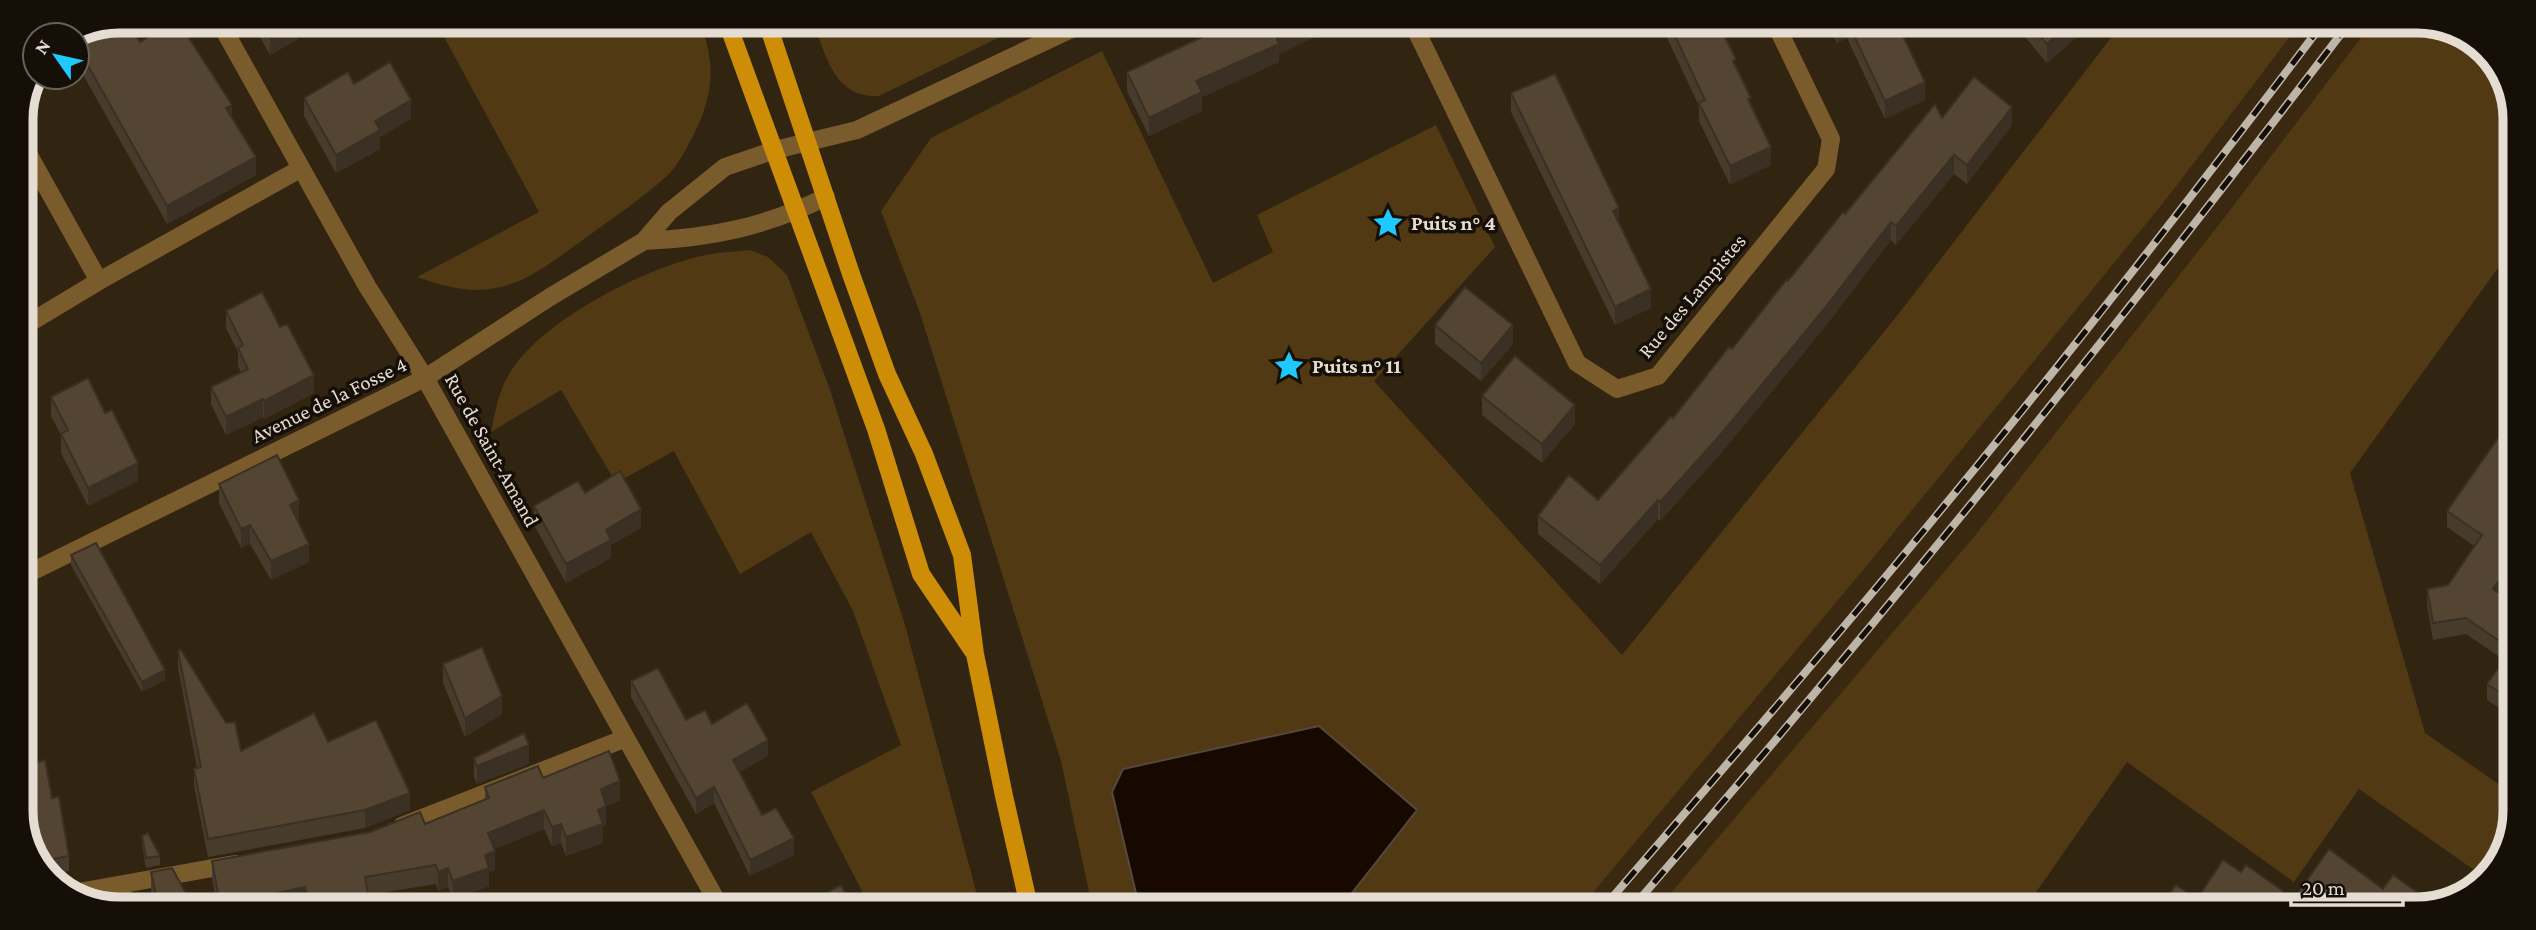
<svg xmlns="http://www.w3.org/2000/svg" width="2536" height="930" viewBox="0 0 2536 930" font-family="'Crimson Pro',serif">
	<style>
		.built { fill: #3a2910 }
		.green { fill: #503913 }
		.water { fill: #170900; stroke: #55493f; stroke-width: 2 }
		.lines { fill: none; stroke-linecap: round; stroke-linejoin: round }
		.minor { stroke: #7a5b2c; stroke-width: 18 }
		.major { stroke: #ce8d06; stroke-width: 18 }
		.rail-casing { stroke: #beb5a9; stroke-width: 8 }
		.rail { stroke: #150f07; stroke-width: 5; stroke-dasharray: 16; stroke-linecap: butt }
		.wall { fill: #473b2b }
		.shaded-wall { fill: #3a3023 }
		.building { fill: #534532; stroke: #3a3023; stroke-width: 2 }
		.labels { text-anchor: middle; stroke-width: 7; stroke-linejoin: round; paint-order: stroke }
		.poi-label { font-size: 21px; font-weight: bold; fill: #e5ddd2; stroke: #150f07; text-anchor: start }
		.street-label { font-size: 21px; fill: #e5ddd2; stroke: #150f07 }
		.rim { fill: none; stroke: #e5ddd2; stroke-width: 9 }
	</style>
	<rect width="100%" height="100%" fill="#312512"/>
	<path class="built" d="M2298,26h72l-153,201 -244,311 -314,369h-78l283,-338 304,-372z"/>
	<path class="green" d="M436,22h264c17,45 13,76 -9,118 -6,11 -14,26 -23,35 -25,23 -54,42 -81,62 -29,20 -57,45 -92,51 -27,6 -54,-3 -78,-11l122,-65z
		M813,23h216l-150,73c-45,2 -52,-39 -66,-73z
		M2120,26h178l-130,171 -304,372 -283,338h-240l76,-97 -304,-18 26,114h-47l-31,-145 -141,-448 -39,-102 50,-73 171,-87 111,232 60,-31 -16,-37 179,-90 59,122 -121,134 248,274 278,-343z
		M2370,26h78l46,33 21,54 -1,133 -164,227 75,260 85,59v50l-26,35 -125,-88 -65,93 -167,-120 -102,146 -366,-1 314,-369 244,-311z
		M750,250l18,7 19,18 42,112 76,238 75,281 -111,-1 -58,-113 90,-47 -48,-134 -42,-79 -71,42 -66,-123 -58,32 -55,-93 -70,42c4,-19 7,-39 17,-56 30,-54 135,-107 193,-120 16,-4 33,-4 49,-6z"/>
	<path class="water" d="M1319,726l98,84 -76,97 -202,-1 -27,-114 11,-23z"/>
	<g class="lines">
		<path class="minor" d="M219,21l148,265 58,92 294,527
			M1413,24l164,339 40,26 41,-13 168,-207 5,-30 -55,-114
			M21,141l78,140
			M644,241c67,-3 121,-14 182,-44
			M21,328l78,-47 201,-112
			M21,577l404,-199 125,-81 94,-56 25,-29 56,-45 50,-17 82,-20 227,-107
			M402,826l224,-88
			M121,885l4,19
			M73,893l162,-29"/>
		<path class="major" d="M727,22l149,407 45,145 52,77
			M767,22l84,252 36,100 37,80 38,101 13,99 29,142 25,110"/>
		<g class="rail-casing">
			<path id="rail" d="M1604,907c113,-131 226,-262 336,-396 131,-158 257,-321 381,-485
				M1633,907c247,-286 485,-580 714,-881"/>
		</g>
		<use href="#rail" class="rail"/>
	</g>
	<path class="wall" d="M251,21h47v18l-28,16z
		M1211,24h131l-63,30v8l-77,35v14l-53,25 -22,-45v-19l76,-36v-9z
		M1661,25h58l32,81 20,59 -41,20 -31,-64v-15z
		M1828,25h70l27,75 -40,19 -38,-81 -10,5z
		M2015,25l75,1 -43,37z
		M77,39l63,3 92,77 24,56 -89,49 -90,-160z
		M354,84l57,35 -31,18v12l-44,24 -32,-57v-18z
		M1511,93l108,132 32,83 -36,17 -104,-213z
		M1942,118l70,7 -45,59 -13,-10 -58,71 -5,-5 -67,88 -102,124 -62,69 -2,-2 -58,65 -62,-50v-18l60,-16 75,-82 115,-137z
		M226,311l54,16 34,66 -50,26 -1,-2 -37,18 -15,-31v-17l30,-15 -3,-6v-14l-12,-24z
		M1435,325l78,19 -32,37 -46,-37z
		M1482,396l93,28 -33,39 -60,-48z
		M51,397l54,16 33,68 -50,25 -27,-53v-18l-10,-19z
		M2513,417l-12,177 10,7 -1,114 -23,-15v-16l17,-24 -38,-26 -33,6 -6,-35v-16l21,-4 26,-39 -27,-19v-16z
		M219,484l80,35 -2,1 12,42 -38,18 -21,-36 -9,4 -22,-45z
		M585,493l56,35 -30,17v13l-45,25 -32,-58v-19z
		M71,555l94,125 -23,12 -71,-127z
		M178,651l63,100 87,-9 82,68 -45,18 -157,29 -14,-71v-17l3,-1 -19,-100z
		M443,664l59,50 -37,23 -22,-54z
		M631,681l55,39 26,4 56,32 -29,16 23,43 32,40 -44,21 -36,-73 -18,11 -65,-117z
		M474,758l55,6 -52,20 -3,-7z
		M543,778l77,22 -14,6v19l-3,1v17l-37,13 -5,-13 -9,3 -8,-17 -50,20 1,21 -6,2v14l-36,14 -5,-13 -10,4 -2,-7 -68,11v9h-151l-5,-25v-18l213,-37 60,-24v-13z
		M52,798l17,58v15l-21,4 -7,-5 -20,-53z
		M142,836l18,20v9l-14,3 -4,-23z
		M151,872l41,32h-38l-3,-14z"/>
	<path class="shaded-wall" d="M298,21v18l-28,16v-18z
		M1304,24h38l-63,30v8l-77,35v14l-53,25v-18l47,-37 80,-44z
		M1837,25h10v13l-10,5z
		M2068,25l22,1 -43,37v-19z
		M1925,82v18l-40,19v-18z
		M411,100v19l-31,18v12l-44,24v-18l39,-34z
		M232,105v17l-6,-14z
		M2012,107v18l-45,59v-19z
		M1771,147v18l-41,20v-19z
		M1954,155v19l-58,71v-19z
		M256,157v18l-89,49v-18z
		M29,204v17l-8,5v-17z
		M1619,208v18l-6,-15z
		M1891,222v18l-67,88 -102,124 -62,69v-19z
		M23,289v16l-2,2v-17z
		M1651,289v19l-36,17v-18z
		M1513,325v19l-32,37v-18z
		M314,375v18l-50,26v-18z
		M263,399v18l-37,18v-18z
		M1575,405v19l-33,39v-19z
		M138,463v18l-50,25v-18z
		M299,500v19l-9,4v-18z
		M1658,500v19l-58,65v-19z
		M641,509v19l-30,17v13l-45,25v-19l40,-34z
		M250,525v19l-9,4v-19z
		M309,544v18l-38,18v-19z
		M2512,562l-1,16 -18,27v-16z
		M165,670v10l-23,12v-10z
		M502,696v18l-37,23v-19z
		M768,740v16l-35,20v-16z
		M529,745v19l-52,20v-18z
		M620,781v19l-19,8v-19z
		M714,787v16l-18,11v-16z
		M410,793v17l-45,18v-18z
		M606,806v19l-3,1v17l-37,13v-19l32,-27z
		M544,810v19l-56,22v-18z
		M561,824v19l-9,3v-19z
		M794,838v17l-44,21v-16z
		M495,851v19l-6,2v14l-36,14v-19l32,-26z
		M448,868v19l-10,4v-19z
		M305,887v17h-78z
		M2283,891v17l-12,1z"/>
	<path class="building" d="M120,21h7l13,21 34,-21h4l54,84 -6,3 30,49 -89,49 -90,-160v-7z
		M261,21h37l-28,16z
		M1211,24h93l-28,13 3,7 -83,37 6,11 -53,26 -22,-46 80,-37 -4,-8z
		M1670,25h49l17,34 -3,2 18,37 -3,1 23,48 -41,19 -31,-63 6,-3z
		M1849,25h49l27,57 -40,19z
		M2030,25h38l-21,19z
		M390,62l21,38 -36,21 5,9 -44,25 -32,-57 44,-26 6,12z
		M1555,74l64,134 -6,3 38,78 -36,18 -104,-214z
		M1974,77l38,30 -45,58 -13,-10 -58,71 -5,-4 -67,87 -102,124 -62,69 -2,-2 -58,65 -62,-49 31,-41 29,25 73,-84 2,2 56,-71 3,2 55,-70 1,2 55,-69 2,2 90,-110 7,14z
		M21,191l8,13 -8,5z
		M1465,287l48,38 -32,38 -46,-38z
		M262,292l18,35 7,-3 27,51 -50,26 -1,-2 -37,18 -15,-30 37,-18 -10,-21 5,-3 -17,-34z
		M1515,356l60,49 -33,39 -60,-48z
		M88,378l17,35 7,-3 26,53 -50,25 -27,-54 7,-4 -17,-33z
		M2513,417l-1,145 -19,27 18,12v48l-45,-31 -33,5 -6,-34 21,-4 34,-50 -35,-24z
		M277,455l22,45 -9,5 19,39 -38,17 -21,-36 -9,4 -22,-45z
		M620,471l21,38 -35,21 5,10 -45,24 -32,-58 44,-25 7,12z
		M96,543l69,127 -23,12 -71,-127z
		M482,647l20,49 -37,22 -22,-54z
		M181,650l45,73 9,-1 6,29 73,-38 14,29 48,-22 34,73 -45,17 -157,29 -14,-70 7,-2 -23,-116z
		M2511,651v47l-1,1 -23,-15z
		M658,668l28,52 19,-10 7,14 35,-21 21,37 -35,20 29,55 14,-7 18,30 -44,22 -36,-73 -18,11 -65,-117z
		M524,733l5,12 -52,21 -3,-8z
		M21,737l17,25 7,-2 7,38 7,-1 10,59 -31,6 -17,-45z
		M609,751l11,30 -19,8 5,17 -8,4 5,14 -37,13 -5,-13 -9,3 -8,-17 -56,23 7,18 -10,4 4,13 -36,13 -5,-13 -10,4 -2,-7 -71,12 3,17 -10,2 2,8h-52l-3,-17 -78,17h-7l-8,-43 158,-29 50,-20 5,12 64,-26 -4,-11 53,-21 5,12z
		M148,833l12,23 -14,2 -4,-22z
		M2329,849l54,40 10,-14 34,24 -6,9 -4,1h-124l-4,-3z
		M2223,860l18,12 5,-7 37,26 -12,18 -113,-1 18,-23 21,14z
		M172,868l20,36h-34l-7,-32z
		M841,885l10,20h-46z"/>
	<defs>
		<g id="sight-bare" transform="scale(2.415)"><path d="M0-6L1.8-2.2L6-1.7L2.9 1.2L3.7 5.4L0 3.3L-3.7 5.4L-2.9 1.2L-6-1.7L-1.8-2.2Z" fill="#20c9fd" stroke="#150f07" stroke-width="2.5" paint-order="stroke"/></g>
	</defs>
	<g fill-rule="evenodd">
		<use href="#sight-bare" x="1388" y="223"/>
		<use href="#sight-bare" x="1289" y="366"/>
	</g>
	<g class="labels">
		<g class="poi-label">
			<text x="1411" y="230">Puits n° 4</text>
			<text x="1312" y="373">Puits n° 11</text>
		</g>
		<g class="street-label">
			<text transform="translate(1692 296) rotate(-50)" y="7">Rue des Lampistes</text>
			<text transform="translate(329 400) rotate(-26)" y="7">Avenue de la Fosse 4</text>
			<text transform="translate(492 450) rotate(61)" y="7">Rue de Saint-Amand</text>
		</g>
	</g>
	<path d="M0 0H2536V930H0ZM119 33H2417A86 86 0 0 1 2503 119V811A86 86 0 0 1 2417 897H119A86 86 0 0 1 33 811V119A86 86 0 0 1 119 33Z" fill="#150f07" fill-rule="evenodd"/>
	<path class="rim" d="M119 33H2417A86 86 0 0 1 2503 119V811A86 86 0 0 1 2417 897H119A86 86 0 0 1 33 811V119A86 86 0 0 1 119 33Z"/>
	<g transform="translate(56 56) rotate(304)"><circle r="33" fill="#150f07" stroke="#686158" stroke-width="2"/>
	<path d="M0-5L12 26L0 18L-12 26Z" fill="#20c9fd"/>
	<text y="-10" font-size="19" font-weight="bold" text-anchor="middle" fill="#e5ddd2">N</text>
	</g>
	<path d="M2291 895v10h112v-10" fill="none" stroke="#e5ddd2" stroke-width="3.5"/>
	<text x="2302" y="895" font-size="21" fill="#e5ddd2" stroke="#150f07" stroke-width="5" paint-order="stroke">20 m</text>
</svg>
